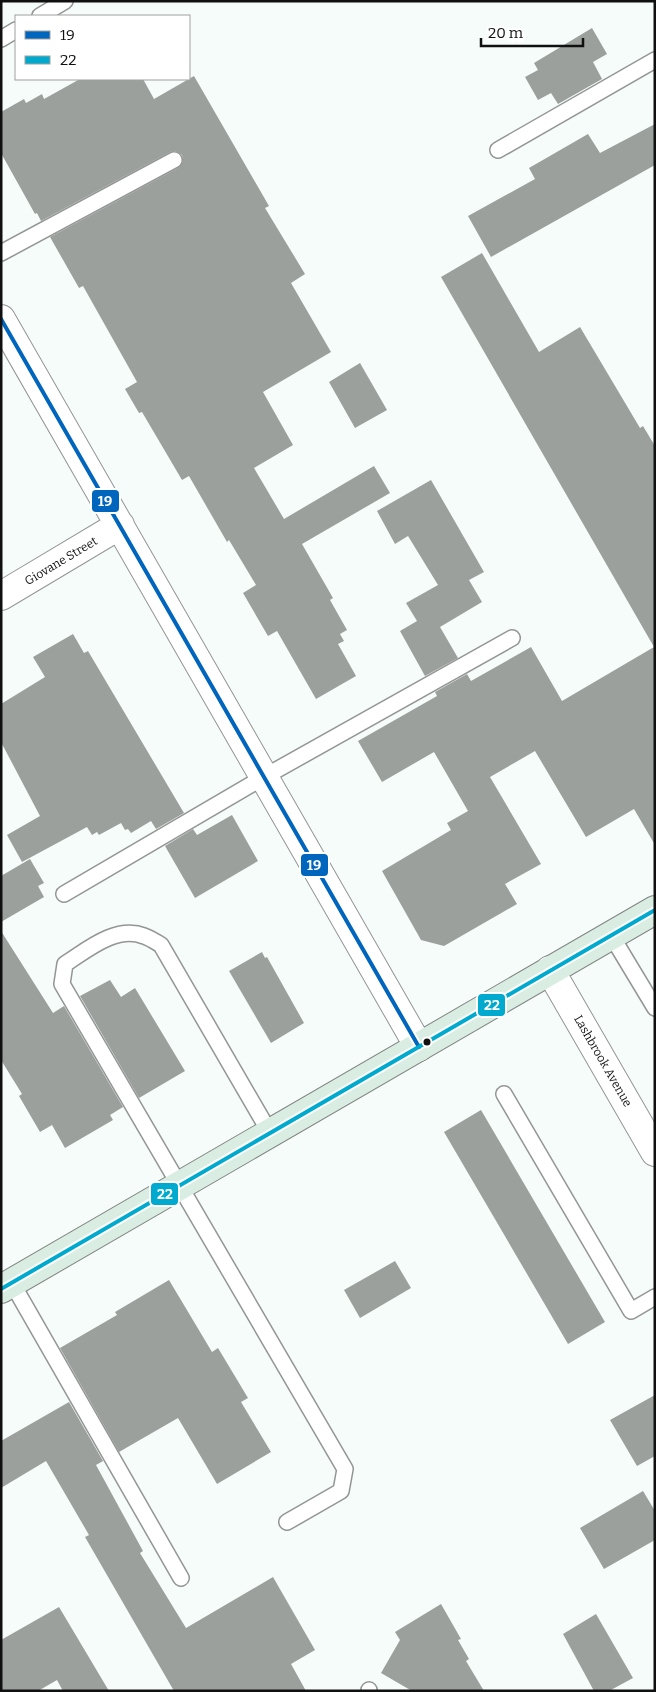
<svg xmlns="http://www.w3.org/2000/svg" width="656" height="1692" viewBox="0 0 656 1692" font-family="Bitter,serif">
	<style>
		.building { fill: #9ba09d }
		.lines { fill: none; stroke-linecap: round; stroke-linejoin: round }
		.service-casing { stroke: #949695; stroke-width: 18 }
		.minor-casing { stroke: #949695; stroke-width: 30 }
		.primary-casing { stroke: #818482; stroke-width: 30 }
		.service { stroke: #fefffe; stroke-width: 15 }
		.minor { stroke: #fefffe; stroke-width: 28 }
		.primary { stroke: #daede3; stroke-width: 28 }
		.bus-1-casing { stroke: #fff; stroke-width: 8 }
		.bus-2-casing { stroke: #fff; stroke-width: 8 }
		.bus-1 { stroke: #0065bd; stroke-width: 4 }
		.bus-2 { stroke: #00a9ce; stroke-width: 4 }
		.bus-dot { fill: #101010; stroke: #fff; stroke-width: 2 }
		.labels { text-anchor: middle; stroke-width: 5; stroke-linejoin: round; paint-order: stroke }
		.street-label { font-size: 12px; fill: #101010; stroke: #fff }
		.line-badge { stroke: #fff; stroke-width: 2 }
		.badge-label { font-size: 14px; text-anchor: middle; font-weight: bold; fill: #fff }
	</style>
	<rect width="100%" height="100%" fill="#f6fcf9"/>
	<path class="building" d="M592,28l15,26 -14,8 9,17 -44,25 -7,-11 -13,7 -13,-23 13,-7 -4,-7z
		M194,76l75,130 -4,2 40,66 -14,9 40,69 -68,40 30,53 -39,23 30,51 90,-53 16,27 -88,51 31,54 -3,2 17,30 -7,4 4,7 -6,3 18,32 -40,23 -39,-68 -9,5 -25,-43 13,-8 -27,-45 -2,2 -38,-66 -7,4 -40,-68 -3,1 -14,-24 12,-7 -54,-96 -4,2 -29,-51 128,-69 5,-7 -1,-6 -7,-4 -5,1 -129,69 -4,-8 -2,1 -34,-61v-41l23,-13 2,4 16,-9 2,5 36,-20h63l11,20z
		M655,124v41l-164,92 -23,-41 67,-37 -6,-11 59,-34 12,19z
		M482,253l57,99 41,-25 60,101 3,-2 12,20v399l-21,-36 -48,28 -51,-86 -45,26 51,87 -36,20 12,20 -73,42 -23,-6 -39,-69 69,-41 -4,-7 21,-12 -34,-59 -52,30 -24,-41 79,-45 -2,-4 32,-18 4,7 60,-34 31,54 92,-54 -213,-370z
		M360,363l27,47 -32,18 -26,-46z
		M431,480l53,92 -15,8 13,22 -42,25 18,31 -33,18 -25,-45 17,-10 -11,-18 32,-18 -30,-49 -13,8 -18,-33z
		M73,634l11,19 4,-2 96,162 -28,16 -5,-8 -20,12 -3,-4 -3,1 -4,-7 -22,12 -2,-3 -5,3 -5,-8 -65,35 -15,-27 33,-19 -39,-74v-38l44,-27 -12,-20z
		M232,815l26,46 -63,37 -30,-52 28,-17 4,6z
		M30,859l14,24 -6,3 6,11 -43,25v-46z
		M1,931l52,82 11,-7 59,101 -13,8 3,5 -48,28 -13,-23 -12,7 -21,-36 3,-2 -21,-34z
		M262,952l3,6 2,-1 37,66 -33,20 -42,-72z
		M110,980l11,17 14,-9 50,83 -46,27 -59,-102z
		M481,1110l124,212 -37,22 -124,-212z
		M395,1261l16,27 -51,30 -16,-28z
		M169,1280l43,72 6,-4 30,50 -7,4 30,50 -54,32 -39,-66 -59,34 -59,-104 57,-33 -2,-3z
		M655,1395v61l-18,10 -27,-46z
		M69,1402l34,59 -7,4 47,86 -3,2 46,75 87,-51 42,73 -24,14 15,27h-132l-89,-154 4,-2 -43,-74 -45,27v-47z
		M643,1491l12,20v29l-51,29 -24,-41z
		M441,1604l20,35 -3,1 11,19 -3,2 18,30h-72l-31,-18 19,-33 -5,-8z
		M59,1607l50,84h-46l-6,-11 -19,11h-37v-51z
		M596,1614l37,64 -24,13h-15l-31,-57z"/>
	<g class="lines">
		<g class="service-casing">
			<path id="service" d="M40,16l25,-15
				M1,39l15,-9
				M498,150l157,-90
				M1,253l173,-93
				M64,894l200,-117 248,-139
				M611,935l44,73
				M504,1094l127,217 24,-14
				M270,1133l-109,-188c-5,-3 -11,-7 -17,-9 -28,-11 -57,14 -79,28l-3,20 283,485 -4,22 -54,31
				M12,1283l169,295
				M369,1690v1"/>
		</g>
		<g class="minor-casing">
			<path id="minor" d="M1,319l418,728
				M1,596l119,-71
				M550,970l105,182"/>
		</g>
		<g class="primary-casing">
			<path id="primary" d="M1,1289l654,-379"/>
		</g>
		<use href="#service" class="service"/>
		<use href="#minor" class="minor"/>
		<use href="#primary" class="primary"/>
		<g class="bus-1-casing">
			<path id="bus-1" d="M1,319l418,728"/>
		</g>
		<g class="bus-2-casing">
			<path id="bus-2" d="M1,1289l654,-379"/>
		</g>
		<use href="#bus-1" class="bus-1"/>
		<use href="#bus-2" class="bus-2"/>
	</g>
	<circle class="bus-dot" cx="427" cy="1042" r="4.5"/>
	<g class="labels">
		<g class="street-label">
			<text transform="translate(61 561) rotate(-31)" y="4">Giovane Street</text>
			<text transform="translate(603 1061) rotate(60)" y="4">Lashbrook Avenue</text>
		</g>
	</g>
	<g class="line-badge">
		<rect x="91" y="489" width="29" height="24" rx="5" fill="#0065bd"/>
		<rect x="300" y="853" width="29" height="24" rx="5" fill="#0065bd"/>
		<rect x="477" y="993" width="29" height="24" rx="5" fill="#00a9ce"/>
		<rect x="150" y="1182" width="29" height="24" rx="5" fill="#00a9ce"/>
	</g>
	<g class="badge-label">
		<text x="105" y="506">19</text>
		<text x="314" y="870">19</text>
		<text x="492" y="1010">22</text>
		<text x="165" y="1199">22</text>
	</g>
	<rect width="656" height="1692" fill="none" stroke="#101010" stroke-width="5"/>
	<rect x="15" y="15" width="175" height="65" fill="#ffffff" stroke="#9f9f9f"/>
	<rect x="25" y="31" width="25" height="8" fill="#0065bd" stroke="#9f9f9f"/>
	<text x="60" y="40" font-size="15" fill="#101010">19</text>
	<rect x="25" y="56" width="25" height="8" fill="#00a9ce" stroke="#9f9f9f"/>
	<text x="60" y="65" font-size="15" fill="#101010">22</text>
	<path d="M481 38v8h102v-8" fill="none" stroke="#101010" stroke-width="2.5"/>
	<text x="488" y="38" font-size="15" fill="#101010" stroke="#ffffff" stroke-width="4" paint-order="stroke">20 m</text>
</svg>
